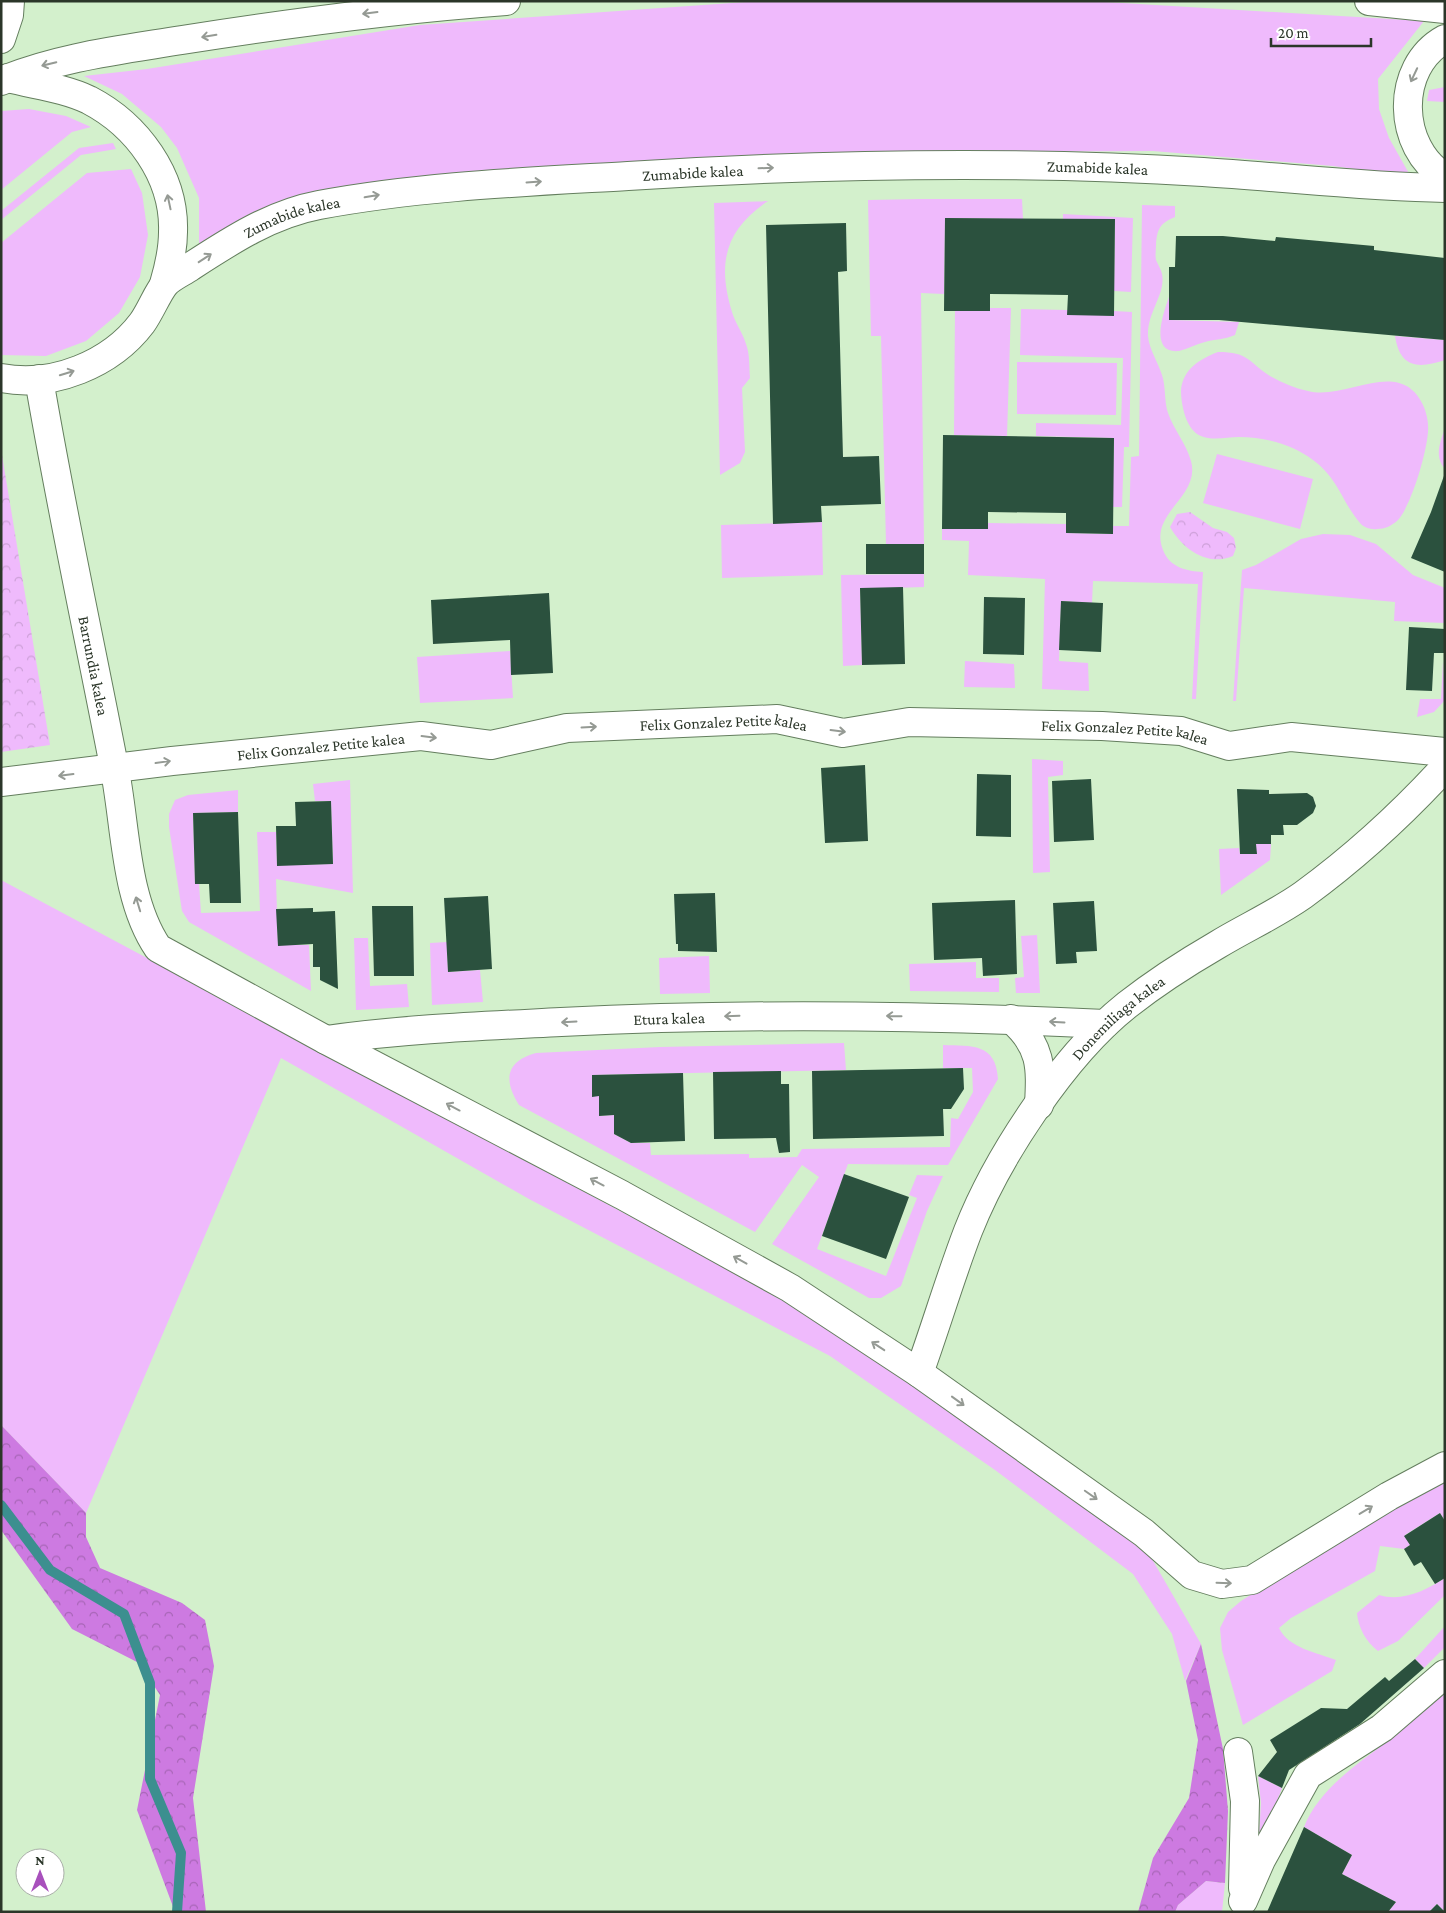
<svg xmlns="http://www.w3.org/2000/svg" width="1446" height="1913" viewBox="0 0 1446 1913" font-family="'Crimson Pro',serif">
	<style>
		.green { fill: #efbafc }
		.forest { fill: url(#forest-crowns) }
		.park { fill: url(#park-crowns) }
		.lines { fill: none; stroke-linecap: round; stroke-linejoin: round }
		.stream { stroke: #3c8f8f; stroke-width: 10 }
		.building { fill: #2b513e }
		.street-casing { stroke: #647e5e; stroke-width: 30 }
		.primary-casing { stroke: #647e5e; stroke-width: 30 }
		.street { stroke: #fff; stroke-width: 28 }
		.primary { stroke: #fff; stroke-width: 28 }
		.oneway { stroke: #959a94 }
		.labels { text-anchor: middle; stroke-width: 5; stroke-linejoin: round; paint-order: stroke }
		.street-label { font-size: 16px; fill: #2b3629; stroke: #fff }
	</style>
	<defs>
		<pattern id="forest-crowns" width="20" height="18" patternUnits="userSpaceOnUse" patternTransform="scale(1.25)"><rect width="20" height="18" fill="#cd7ae1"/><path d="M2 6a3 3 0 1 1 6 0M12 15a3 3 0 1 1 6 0" fill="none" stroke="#a765b6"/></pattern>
		<pattern id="park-crowns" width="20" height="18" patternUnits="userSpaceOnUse" patternTransform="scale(1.25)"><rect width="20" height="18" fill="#efbafc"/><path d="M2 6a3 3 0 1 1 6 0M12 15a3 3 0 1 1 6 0" fill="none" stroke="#cda0d8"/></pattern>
	</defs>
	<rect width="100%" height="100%" fill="#d3f0cc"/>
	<path class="green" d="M1089,1l335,20 -46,58 1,30 10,29 22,39 -78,-11 -180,-15 -207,1 -215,5 -165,8 -234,28 -133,57v-52l-22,-50 -16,-21 -39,-33 -38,-18 63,-7 273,-44 326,-23z
		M1445,87v15l-18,-1 2,-11z
		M29,109l37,7 25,11 -19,5 -71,58v-79z
		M113,143l3,6 -35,6 -80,65v-9l78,-63z
		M131,169l11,24 6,42 -8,42 -21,36 -33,28 -40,15 -45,-1v-112l86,-70z
		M920,199h102l1,20 -78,-1 -1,76 -23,-1 3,251h-38l-5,-208h-10l-3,-136z
		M768,201c-43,29 -51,62 -36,111 3,11 11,21 14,32 4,10 3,23 4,34l-8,10 3,64 -5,11 -20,12 -6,-272z
		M1142,205l33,1v11c-15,6 -18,12 -19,28 0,5 -1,10 0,15 2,5 5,9 6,14 4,20 -15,38 -14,62 1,13 10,26 14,39 4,12 2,26 6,38 6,17 18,30 23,48 10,36 -43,52 -28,89 7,18 24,21 40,22l-7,127h-4l6,-115 -105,-3 -1,22 -31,-2 -2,60 29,2 1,28 -47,-2 3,-110 -77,-4 1,-34 -27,-1v-11h46v-6l78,1v9l46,1v-8h17l2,-69 8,-1z
		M1063,214l70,4 -2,74 -17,-1 1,-72h-52z
		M1169,297v23l70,2 -4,13c-11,5 -20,4 -30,7 -9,2 -17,7 -26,9 -31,3 -15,-40 -10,-54z
		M990,308h21l-4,128 -53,-1 1,-124z
		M1021,309l46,1 47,6v-5l18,1 -3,135h-5l-2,60h-10l2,-69 -78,-2v-13l85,2 2,-67 -103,-3z
		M1395,336l50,4v20c-27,9 -45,8 -50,-24z
		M1218,352c31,0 29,9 52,24 13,7 24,12 38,15 38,10 90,-34 114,12 3,5 6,16 6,22 2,19 -17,83 -31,96 -6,5 -12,8 -20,8 -6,1 -14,-2 -17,-6 -18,-21 -22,-45 -47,-63 -21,-16 -48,-23 -74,-23 -12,0 -26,4 -38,-1 -15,-6 -20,-31 -20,-46 2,-21 19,-31 37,-38z
		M1017,362l100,1 -1,52 -99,-1z
		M1445,428v41c-11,-13 -5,-26 0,-41z
		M1217,454l96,25 -13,50 -97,-26z
		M822,522l1,53 -101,3 -1,-53z
		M1323,534l27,1 26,9 37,31 32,13v35l-51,-2 1,-19 -151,-14 -8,113h-3l9,-131 14,-5 45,-26z
		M924,574v13l-64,2 2,76 -19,1 -2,-91z
		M510,651l3,47 -93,5 -3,-46z
		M965,661l49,3 1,24 -51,-1z
		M1443,661l2,39 -11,12 -17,5 3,-18h21z
		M1032,759l31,2v14l-15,2 2,95 -17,1z
		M350,780l3,113 -77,-14 2,66h31l2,46 -122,-69 -7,-11 -13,-84v-13l6,-14 13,-5 50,-5v22l-45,1 2,71h4l2,29 59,-2 -3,-79h19l1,33 56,-1 -2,-63h-16l-2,-17z
		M1256,844h15l-1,16 -49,35 -2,-46 20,-1 1,6h16z
		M1,880l679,363 174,96 149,111 145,102 53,92 -16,37 -13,-47 -39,-60 -138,-104 -165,-114 -301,-157 -248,-141 -195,455 -85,-88z
		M1037,935l3,58h-24l-1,-15 9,-1 -3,-41z
		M368,938l2,48 37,-2 2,23 -53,3 -2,-72z
		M447,942l1,30 32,-2 3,32 -51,3 -2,-62z
		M709,956l1,37 -50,1 -1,-36z
		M976,962v16h23v14l-89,-1 -1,-27z
		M844,1043l2,27 -254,5v21h7v20l15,-1v19l17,9h19l1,12 98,-1v4l48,-1 5,-8 148,-2 1,-29 7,1 15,-27 -1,-24h-29v-23c29,1 53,-2 55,34l-50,86 -100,-1 -31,85 69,27 31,-78 -8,-3 8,-20 26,1 -16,35 -26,75 -20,12h-12l-97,-54 47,-67 -17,-12 -47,67 -236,-127c-16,-25 -13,-44 17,-52l124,-6z
		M1445,1480v41l-5,-8 -35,22 5,10 -6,4 -24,-3 -5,25 -84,47 -12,10c9,20 39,25 57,32l-4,11 -89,54 -21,-75 -2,-22 8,-16 13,-11 30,-19z
		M1445,1578v17l-47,46 -20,10c-12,-9 -20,-24 -21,-38l22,-18c23,7 46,-4 66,-17z
		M1445,1626v21l-21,21 -9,-9z
		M1445,1687v225l-8,-8 -8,8h-41l8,-10 -54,-28 10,-19 -48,-28c17,-42 59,-66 94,-94 16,-14 31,-31 47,-46z
		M1258,1776l24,12 -24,64 3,-49z
		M1206,1881l19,2 -3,29h-47l3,-7z"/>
	<path class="forest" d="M1,1425l85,88v24l14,31 82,35 23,17 9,46 -21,132 13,114h-31l-38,-102 23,-115 -21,-32 -67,-34 -71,-99z
		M1201,1644l22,105 5,62 -3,72 -19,-2 -28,24 -3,7h-37l15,-54 36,-60 9,-58 -12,-59z"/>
	<path class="park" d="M1,449l49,296 -49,7z
		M1190,512l23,16 14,4 7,6 2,10 -3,8c-26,11 -50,-7 -63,-29l7,-13z"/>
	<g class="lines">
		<path class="stream" d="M1,1505l49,65 74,44 26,69v96l31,74 -4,59"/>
	</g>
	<path class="building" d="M945,218l170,1 -1,97 -47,-1 1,-20 -78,-1v17h-46z
		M846,223l1,48 -9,1 5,185 36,-1 2,48 -60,2 1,16 -49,2 -7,-299z
		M1176,236h47l52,5 1,-4 98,9v4l71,8v82l-226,-20h-50v-53h6z
		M943,435l171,3 -1,96 -47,-1v-20l-78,-1v17h-46z
		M1445,473v99l-34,-14 20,-46z
		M866,544h58v30h-58z
		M903,587l2,77 -43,1 -2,-77z
		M549,593l4,80 -42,2 -1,-35 -77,4 -2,-44z
		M984,597l41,1 -1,57 -41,-1z
		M1061,601l42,2 -2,49 -42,-2z
		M1409,627l36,2v24h-11l-2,38 -26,-1z
		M865,765l3,76 -43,2 -4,-75z
		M977,774l34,1v62l-35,-1z
		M1091,779l3,61 -40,2 -2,-61z
		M1237,789l32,1v4l38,-1 6,4 3,9 -3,7 -16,12h-14l1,10h-13v9h-15l1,10h-17z
		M331,801l2,63 -56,2 -1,-40h20l-1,-24z
		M238,812l3,91h-31l-1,-19h-14l-2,-71z
		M715,893l2,59 -39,-1v-7h-2l-2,-50z
		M488,896l4,73 -44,3 -4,-74z
		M1015,900l2,74 -34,2 -1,-18 -48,2 -2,-57z
		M1094,901l3,50 -21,1 1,11 -21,1 -3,-61z
		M372,906h41l1,70h-40z
		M313,908v4l22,-1 3,78 -18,-9v-13h-7v-23l-35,2 -2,-37z
		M963,1068l1,21 -13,20h-8l1,27 -131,3 -1,-68z
		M781,1071v13h8l1,68 -11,1 -3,-15 -62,1 -1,-67z
		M683,1073l2,68 -54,2 -17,-9v-19l-15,1v-20l-7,1v-22z
		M844,1174l65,23 -23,62 -64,-23z
		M1440,1513l5,8v57l-10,6 -14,-22 -7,4 -10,-17 6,-4 -6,-9z
		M1415,1659l9,9 -64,56 -71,46 -7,18 -24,-12 19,-24 -7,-12 51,-32 26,1 38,-32 4,4z
		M1304,1827l48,28 -10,19 54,28 -8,10h-121z
		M1437,1904l8,8h-16z"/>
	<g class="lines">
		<g class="street-casing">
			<g id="street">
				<path d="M1,39l8,-24 1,-14"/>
				<path d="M1445,39c-51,28 -48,109 0,138"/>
				<path d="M8,78c27,7 56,10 81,22 48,25 86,76 84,132 0,18 -4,35 -9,52"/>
				<path id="s1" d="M39,379c22,130 50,258 75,387 12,58 10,132 44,182l168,92 296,155 168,93 129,85 225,160 48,42 30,9 30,-4 137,-84 56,-30"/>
				<path id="s2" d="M1,782l171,-21 249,-25 70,9 76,-17 210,-9 66,14 66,-11 193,4 79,5 48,15 62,-9 154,15"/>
				<path d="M1011,1019c31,27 30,48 28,86"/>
				<path id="s3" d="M326,1040c78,-11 157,-14 235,-18 182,-9 363,-7 544,2"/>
				<path id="s4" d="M919,1373c17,-47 31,-95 49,-142 29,-74 96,-176 159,-226 28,-22 59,-42 90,-60 28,-17 59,-31 86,-50 52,-38 98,-80 142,-128"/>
				<path d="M1238,1752l7,49 -2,87"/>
				<path d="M1243,1901l18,-41 47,-85 74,-47 63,-54"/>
			</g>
		</g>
		<g class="primary-casing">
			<g id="primary">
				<path d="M1369,1l76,8"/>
				<path d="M1,81c58,-24 120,-31 181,-41 108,-17 215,-31 324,-39"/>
				<path id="s5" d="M1,378c52,10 110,-14 141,-55 8,-11 16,-31 23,-39 6,-7 18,-12 25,-17 40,-26 81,-53 129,-62 102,-19 206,-23 309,-29 192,-12 383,-16 575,-4 81,5 161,15 242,16"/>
			</g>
		</g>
		<use href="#street" class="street"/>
		<use href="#primary" class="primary"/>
	</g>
	<defs><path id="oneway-shaft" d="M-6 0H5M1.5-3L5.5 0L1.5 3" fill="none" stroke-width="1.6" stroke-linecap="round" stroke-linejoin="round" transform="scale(1.25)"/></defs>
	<g class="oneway">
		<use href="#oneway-shaft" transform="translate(370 13) rotate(173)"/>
		<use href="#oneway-shaft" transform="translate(209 36) rotate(171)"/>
		<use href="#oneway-shaft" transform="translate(49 64) rotate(167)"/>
		<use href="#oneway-shaft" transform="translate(1414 75) rotate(115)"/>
		<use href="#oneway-shaft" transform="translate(766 168) rotate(-2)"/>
		<use href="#oneway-shaft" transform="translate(534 182) rotate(-4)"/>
		<use href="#oneway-shaft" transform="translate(372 196) rotate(-10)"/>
		<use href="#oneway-shaft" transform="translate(169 202) rotate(-102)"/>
		<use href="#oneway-shaft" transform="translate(205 258) rotate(-33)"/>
		<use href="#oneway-shaft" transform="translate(67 373) rotate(-17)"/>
		<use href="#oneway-shaft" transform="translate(589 727) rotate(-3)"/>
		<use href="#oneway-shaft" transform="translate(838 731) rotate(7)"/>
		<use href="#oneway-shaft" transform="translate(429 737) rotate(7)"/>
		<use href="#oneway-shaft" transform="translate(163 762) rotate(-8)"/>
		<use href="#oneway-shaft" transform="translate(66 775) rotate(173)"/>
		<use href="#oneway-shaft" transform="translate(138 904) rotate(-107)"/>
		<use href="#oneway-shaft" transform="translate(732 1016) rotate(178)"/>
		<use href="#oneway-shaft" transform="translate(894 1016) rotate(-179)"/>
		<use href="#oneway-shaft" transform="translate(569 1022) rotate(177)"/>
		<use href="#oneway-shaft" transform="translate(1057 1022) rotate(-177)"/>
		<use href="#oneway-shaft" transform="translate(453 1107) rotate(-152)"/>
		<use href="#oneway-shaft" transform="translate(597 1182) rotate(-152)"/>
		<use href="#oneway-shaft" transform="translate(740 1260) rotate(-151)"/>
		<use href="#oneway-shaft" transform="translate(878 1346) rotate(-147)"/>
		<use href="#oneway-shaft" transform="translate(958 1401) rotate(36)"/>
		<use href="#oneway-shaft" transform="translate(1091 1495) rotate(35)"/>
		<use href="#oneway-shaft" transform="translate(1366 1510) rotate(-31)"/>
		<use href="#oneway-shaft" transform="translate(1224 1583) rotate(2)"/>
	</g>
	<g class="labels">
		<g class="street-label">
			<text dy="6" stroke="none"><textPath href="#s5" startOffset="1159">Zumabide kalea</textPath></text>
			<text dy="6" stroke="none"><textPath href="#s5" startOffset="754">Zumabide kalea</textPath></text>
			<text dy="6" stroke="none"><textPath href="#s5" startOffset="349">Zumabide kalea</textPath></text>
			<text dy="6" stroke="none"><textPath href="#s1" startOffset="292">Barrundia kalea</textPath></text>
			<text dy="6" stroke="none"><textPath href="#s2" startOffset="728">Felix Gonzalez Petite kalea</textPath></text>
			<text dy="6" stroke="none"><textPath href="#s2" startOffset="1132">Felix Gonzalez Petite kalea</textPath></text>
			<text dy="6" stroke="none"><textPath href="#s2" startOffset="322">Felix Gonzalez Petite kalea</textPath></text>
			<text dy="6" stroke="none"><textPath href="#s3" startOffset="344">Etura kalea</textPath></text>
			<text dy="6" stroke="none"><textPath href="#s4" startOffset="414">Donemiliaga kalea</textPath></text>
		</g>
	</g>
	<rect width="1446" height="1913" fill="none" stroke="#2b3629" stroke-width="5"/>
	<g transform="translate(40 1873)"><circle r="24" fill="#ffffff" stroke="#aaafa9"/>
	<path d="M0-4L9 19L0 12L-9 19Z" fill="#a850bc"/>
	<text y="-8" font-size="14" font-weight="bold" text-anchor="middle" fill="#2b3629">N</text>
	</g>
	<path d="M1271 38v8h100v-8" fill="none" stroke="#2b3629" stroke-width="2.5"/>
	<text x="1278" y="38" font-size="15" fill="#2b3629" stroke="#ffffff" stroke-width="4" paint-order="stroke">20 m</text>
</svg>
